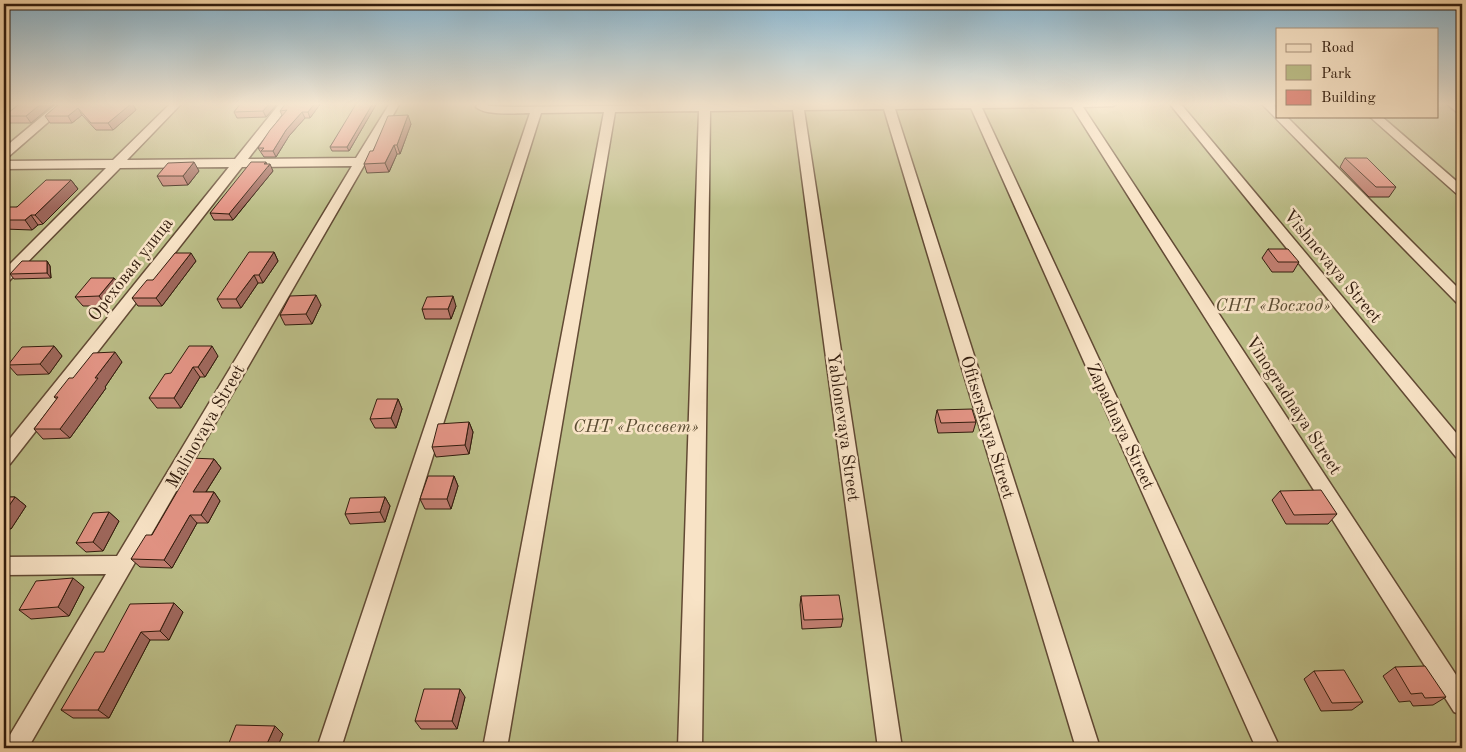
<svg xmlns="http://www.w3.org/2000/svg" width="1466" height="752" viewBox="0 0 1466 752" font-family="'Old Standard TT',serif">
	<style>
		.green { fill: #bbbd87; stroke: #766c4a }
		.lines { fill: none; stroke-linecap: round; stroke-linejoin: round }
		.minor-casing { stroke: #624a34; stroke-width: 3 }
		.minor { fill: #f8e3c6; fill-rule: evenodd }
		.wall { fill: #c37f72; stroke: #321c0d }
		.shaded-wall { fill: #9f685d; stroke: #321c0d }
		.building { fill: #e39485; stroke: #321c0d }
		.labels { text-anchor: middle; stroke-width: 5; stroke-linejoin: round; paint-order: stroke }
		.street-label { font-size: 18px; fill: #321c0d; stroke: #f8e3c6 }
		.park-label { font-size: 18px; font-style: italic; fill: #5b4c32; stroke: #f8e3c6 }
	</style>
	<rect width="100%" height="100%" fill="#f4d4a7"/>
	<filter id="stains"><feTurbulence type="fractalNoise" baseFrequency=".004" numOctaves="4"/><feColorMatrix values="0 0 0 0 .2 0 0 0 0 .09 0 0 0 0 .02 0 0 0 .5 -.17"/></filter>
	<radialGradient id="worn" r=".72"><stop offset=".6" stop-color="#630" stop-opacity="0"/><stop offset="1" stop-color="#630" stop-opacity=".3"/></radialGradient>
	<path class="green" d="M4,103h1273v13h160v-13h25v645h-1458z"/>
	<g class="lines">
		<g class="minor-casing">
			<path id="minor" d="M58,103h12l-62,54h-4v-9z
				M171,103h11l-55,57 108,-1 45,-56h11l-43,56 108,-1 34,-55h10l-372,645h-24l3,-8 99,-166 -102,1v-18l113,-1 235,-390 -110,1 -232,297 -6,2v-20l225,-279 -109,1 -111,113 -5,2v-13l102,-102 -102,1v-8l109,-1z
				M478,103h10v3l27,1 316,-4h287l-5,3 -30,1 379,577v31l-8,-3 -382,-605 -90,1 298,640h-24l-285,-640 -76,1 205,639h-24l-192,-639 -80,1 98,638h-24l-85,-638 -83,1 -8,637h-24l21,-637 -84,1 -108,636h-24l121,-636 -63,1 -200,635h-24l213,-635c-13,0 -45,3 -54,-6z
				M1169,103h11l282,337v19l-6,-2z
				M1261,103h11l5,6v7h9l176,176v13l-5,-2z
				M1446,103h12l4,3v8l-4,-1z
				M1369,116h12l81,70v10l-4,-1z"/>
		</g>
		<use href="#minor" class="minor"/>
	</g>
	<path class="wall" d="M21,103h34l-24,20h-23l-4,-7z
		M60,103h72l4,7 -23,20h-17l-14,-15 -10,8h-22l-5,-7z
		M241,103h37l-12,14 -29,1 -3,-6z
		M321,103l-11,15h-5l-16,18 -13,21h-12l-6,-9 24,-33 -2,-4z
		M360,103h17l-28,48h-17l-2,-4z
		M411,124l-11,30h-3l-8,18 -22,1 -3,-9 9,-13z
		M1345,158l51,29 -7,10h-20l-29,-30z
		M267,164l6,7 -40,49h-19l-4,-7z
		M199,171l-11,14 -25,1 -6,-10z
		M71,180l7,9 -35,35 -5,1 -6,5 -28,-1v-17l13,-5z
		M1268,249l31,13 -6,10h-21l-10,-14z
		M274,252l4,9 -15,22h-5l-17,25h-19l-5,-9z
		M47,261l3,5 1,12 -37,1 -4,-5z
		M196,261l-34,45h-24l-6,-8 21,-18z
		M114,278l7,9 -15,19h-23l-8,-9z
		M321,305l-9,19 -27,1 -5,-10z
		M456,306l-5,13h-26l-3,-10z
		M54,346l8,10 -13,18 -32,1 -9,-10z
		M218,356l-13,21h-5l-19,31h-24l-8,-10 22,-25z
		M122,362l-17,25 1,1 -36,50 -27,1 -9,-10 23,-30 -3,-2 19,-19z
		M398,399l4,10 -6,19h-21l-5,-9z
		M937,410l39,12 -3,10 -35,1 -3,-13z
		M469,422l4,10 -4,22 -33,3 -4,-10z
		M214,459l7,9 -15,24h8l6,9 -12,22h-11l-25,45 -32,-1 -9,-8 21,-24 33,-56 -5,-6z
		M454,476l4,10 -7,23h-26l-5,-10z
		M1280,491l57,23 -9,10h-42l-14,-24z
		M4,497h11l11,9 -15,23h-7z
		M385,497l5,9 -5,16 -35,2 -5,-10z
		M109,512l10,9 -16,30 -17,1 -10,-9z
		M84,587l-15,29 -38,3 -12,-9z
		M801,596l42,23 -2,8 -39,2 -2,-24z
		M174,603l9,9 -14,28h-19l-41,78h-36l-12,-8 43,-58z
		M1395,667l51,30 -13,8 -20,1 -3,-5 -11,1 -16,-26z
		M1314,671l49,31 -11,8 -31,1 -17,-32z
		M465,697l-8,32h-36l-6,-8z"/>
	<path class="shaded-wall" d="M42,103h13l-24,20 -5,-7z
		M132,103l4,7 -23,20 -5,-7z
		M270,103h8l-12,14 -3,-6z
		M315,103h6l-11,15 -2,-6z
		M373,103h4l-28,48 -2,-4z
		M78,108l4,7 -10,8 -4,-7z
		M302,112l3,6 -16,18 -13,21 -3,-6 13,-21z
		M408,115l3,9 -11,30 -3,-9z
		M394,145l3,9 -8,18 -4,-9z
		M194,162l5,9 -11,14 -5,-9z
		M266,162l2,5 2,-3 3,7 -40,49 -4,-6z
		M71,180l7,9 -35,35 -8,-9z
		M31,215l7,10 -6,5 -7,-10z
		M274,252l4,9 -15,22 -4,-8z
		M191,253l5,8 -34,45 -6,-8z
		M47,261l3,5 1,12 -4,-5z
		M254,275l4,8 -17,25 -5,-9z
		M114,278l7,9 -15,19 -7,-10z
		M316,295l5,10 -9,19 -6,-10z
		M453,296l3,10 -5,13 -3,-10z
		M54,346l8,10 -13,18 -9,-10z
		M212,346l6,10 -13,21 -7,-10z
		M115,352l7,10 -17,25 1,1 -36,50 -10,-9 35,-51z
		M193,367l7,10 -19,31 -7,-10z
		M398,399l4,10 -6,19 -5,-10z
		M469,422l4,10 -4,22 -4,-9z
		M214,459l7,9 -21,33 -7,-9z
		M454,476l4,10 -7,23 -4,-10z
		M214,492l6,9 -12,22 -7,-8z
		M15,497l11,9 -15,23 -7,-6v-10z
		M385,497l5,9 -5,16 -5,-10z
		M109,512l10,9 -16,30 -10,-9z
		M190,515l7,8 -25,45 -8,-8z
		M73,578l11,9 -15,29 -11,-9z
		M174,603l9,9 -14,28 -9,-9z
		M141,632l9,8 -41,78 -11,-8z
		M460,689l5,8 -8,32 -5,-8z
		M275,726l8,8 -6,14h-12z"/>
	<path class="building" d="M21,103h21l-16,13h-22z
		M60,103h72l-24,20h-17l-13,-15 -10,8h-23z
		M241,103h29l-7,8 -29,1z
		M286,103h29l-7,9h-6l-16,18 -13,21h-12l3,-3h-6l12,-18 17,-20 -7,1z
		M360,103h13l-26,44h-17l26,-43h3z
		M408,115l-11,30h-3l-9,18 -21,1 6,-13h3l15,-35z
		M1345,158h22l29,29h-20z
		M194,162l-11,14h-26l11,-13z
		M251,162h15l-2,2h6l-41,50 -19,-1z
		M46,180h25l-36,35h-4l-6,5h-21v-8l5,-5h8z
		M1268,249h20l11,13h-21z
		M249,252h25l-15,23h-5l-18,24h-19z
		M175,253h16l-35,45h-24l15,-18h6z
		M22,261h25v12l-37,1z
		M91,278h23l-15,18 -24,1z
		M316,295l-10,19 -26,1 10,-19z
		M453,296l-5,13h-26l5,-12z
		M54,346l-14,18 -32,1 14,-18z
		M189,346h23l-14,21h-5l-19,31h-25l16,-24 6,-1z
		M115,352l-20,26h3l-38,51h-26l24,-32h-4l15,-19h4l20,-25z
		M377,399h21l-7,19 -21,1z
		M972,409l4,13 -35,1 -4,-13z
		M469,422l-4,23 -33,2 6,-23z
		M190,458l24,1 -21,33h21l-13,23h-11l-26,45 -33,-1 15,-24h6l36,-62h-8z
		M428,476h26l-7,23h-27z
		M1321,490l16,24 -43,1 -14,-24z
		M4,497h11l-11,16z
		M385,497l-5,15 -35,2 5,-16z
		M109,512l-16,30 -17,1 17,-30z
		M73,578l-15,29 -39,3 17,-29z
		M839,595l4,24 -39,1 -3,-24z
		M174,603l-14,28 -19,1 -43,78h-37l34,-58h9l26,-48z
		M1425,666l21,31 -21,1 -3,-5 -11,1 -16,-27z
		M1344,670l19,32 -31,1 -18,-32z
		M424,689h36l-8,32h-37z
		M236,725l39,1 -10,22h-38z"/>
	<linearGradient id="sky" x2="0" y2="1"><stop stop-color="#89b6d0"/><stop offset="0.5" stop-color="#faecd7"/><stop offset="1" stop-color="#faecd7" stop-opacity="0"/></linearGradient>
	<rect width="1466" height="208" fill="url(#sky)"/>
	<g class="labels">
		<g class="street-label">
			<text transform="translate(1333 266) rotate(50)" y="6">Vishnevaya Street</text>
			<text transform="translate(130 269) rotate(-52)" y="6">Ореховая улица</text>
			<text transform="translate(1294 405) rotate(57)" y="6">Vinogradnaya Street</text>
			<text transform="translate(205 426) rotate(-60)" y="6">Malinovaya Street</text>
			<text transform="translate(1121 426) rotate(65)" y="6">Zapadnaya Street</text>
			<text transform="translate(844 427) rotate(82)" y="6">Yablonevaya Street</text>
			<text transform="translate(988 427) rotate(73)" y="6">Ofitserskaya Street</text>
		</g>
		<g class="park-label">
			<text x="1273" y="311">СНТ «Восход»</text>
			<text x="636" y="432">СНТ «Рассвет»</text>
		</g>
	</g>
	<rect width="1466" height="752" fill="none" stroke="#f4d4a7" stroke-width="20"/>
	<rect x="5" y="5" width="1456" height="742" fill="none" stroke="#321c0d" stroke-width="2.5"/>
	<rect x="10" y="10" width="1446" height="732" fill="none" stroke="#321c0d"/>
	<rect x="1276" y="28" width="162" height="90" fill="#f8e3c6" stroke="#a9937c"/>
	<rect x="1286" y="44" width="25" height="8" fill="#f8e3c6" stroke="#a9937c"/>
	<text x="1321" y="52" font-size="15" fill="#321c0d">Road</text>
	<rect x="1286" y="65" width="25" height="15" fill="#bbbd87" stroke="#a9937c"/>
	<text x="1321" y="78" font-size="15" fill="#321c0d">Park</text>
	<rect x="1286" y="90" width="25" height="15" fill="#e39485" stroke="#a9937c"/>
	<text x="1321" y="102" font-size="15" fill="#321c0d">Building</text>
	<rect width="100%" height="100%" filter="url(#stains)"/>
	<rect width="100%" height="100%" fill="url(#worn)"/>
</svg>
